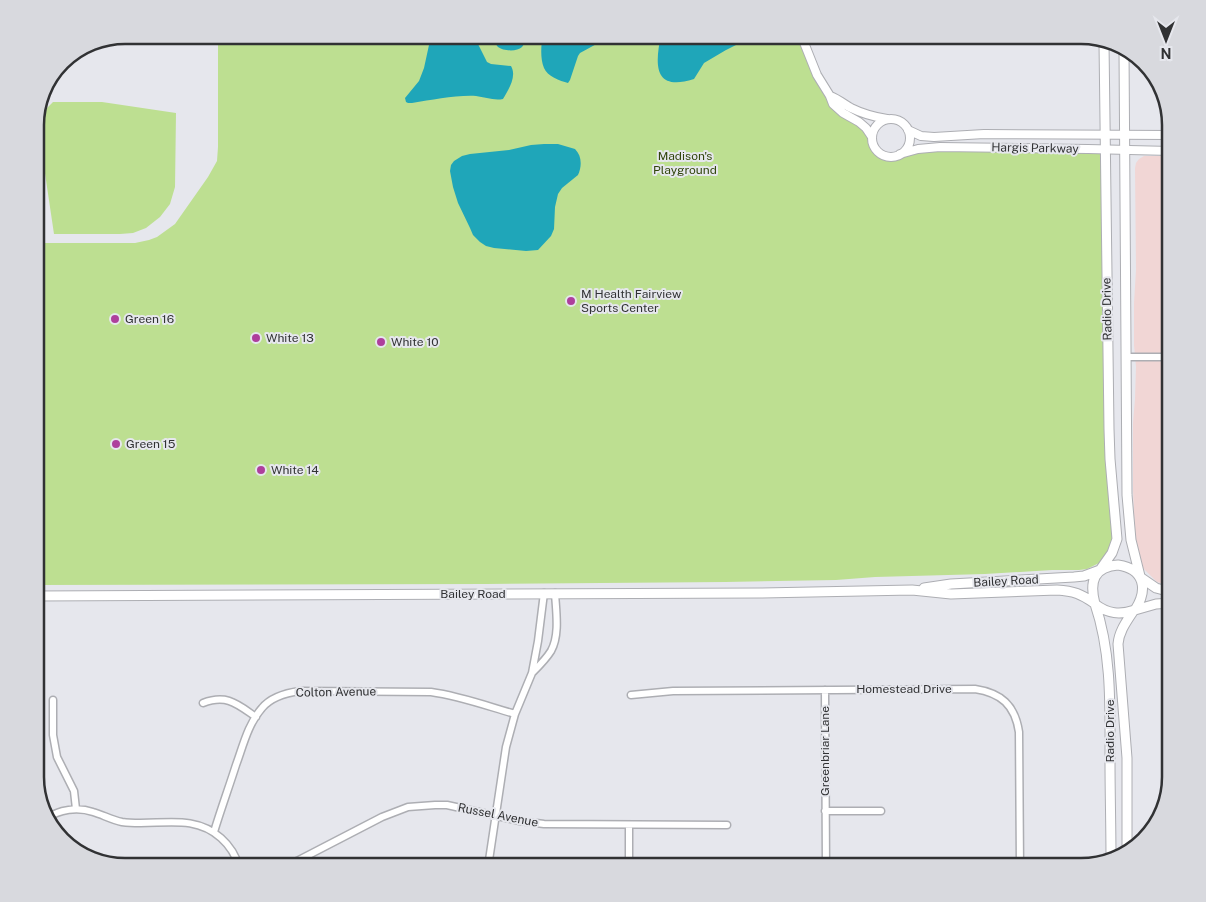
<svg xmlns="http://www.w3.org/2000/svg" width="1206" height="902" viewBox="0 0 1206 902" font-family="'Public Sans',sans-serif">
	<style>
		.commercial { fill: #f1d6d5 }
		.green { fill: #bddf91 }
		.water { fill: #1fa6b9 }
		.lines { fill: none; stroke-linecap: round; stroke-linejoin: round }
		.minor-casing { stroke: #adaeb3; stroke-width: 9 }
		.tertiary-casing { stroke: #adaeb3; stroke-width: 10 }
		.secondary-casing { stroke: #adaeb3; stroke-width: 11 }
		.minor { stroke: #fff; stroke-width: 6 }
		.tertiary { stroke: #fff; stroke-width: 8 }
		.secondary { stroke: #fff; stroke-width: 9 }
		.poi-dot { fill: #ae3f9c; stroke: #e6e7ed; stroke-width: 2 }
		.labels { text-anchor: middle; stroke-width: 4; stroke-linejoin: round; paint-order: stroke }
		.street-label { font-size: 12px; fill: #313234; stroke: #e6e7ed }
		.park-label { font-size: 12px; fill: #31450c; stroke: #e6e7ed }
		.poi-label { font-size: 12px; fill: #313234; stroke: #e6e7ed; text-anchor: start }
		.rim { fill: none; stroke: #313234; stroke-width: 2.5 }
	</style>
	<rect width="100%" height="100%" fill="#e6e7ed"/>
	<path class="commercial" d="M1144,156h27v430l-14,-4 -14,-14 -5,-14 -3,-19 -2,-45v-67l2,-24 1,-32 -2,-22v-42l2,-33 -1,-102 1,-5 3,-4z"/>
	<path class="green" d="M218,35h583l29,61 42,41c4,30 28,16 46,12h187l12,384 -8,25 -22,11 -8,1h-27l-67,4 -110,3 -39,3 -111,2 -240,2 -450,1v-342h100l14,-3 8,-3 18,-13 33,-47 9,-16 1,-14z
		M53,102h49l74,11 -1,74 -5,17 -10,13 -14,11 -13,5 -13,1h-66l-11,-74v-48z"/>
	<path class="water" d="M434,35h37l5,5 11,22 4,2 20,2c6,10 -2,23 -8,33 -9,2 -18,-2 -27,-3 -21,-1 -43,4 -64,7h-4l-2,-1 -1,-4 14,-17 5,-13 5,-23 2,-7z
		M494,35h32c-1,4 -1,9 -4,12 -5,5 -19,4 -24,0 -3,-3 -3,-8 -4,-12z
		M543,35h70l-33,18 -2,3 -8,24 -2,3c-8,-2 -21,-7 -24,-15 -4,-9 -3,-24 -1,-33z
		M661,35h109l-2,4 -2,2 -30,4 -10,5 -22,13 -10,16c-41,13 -39,-15 -33,-44z
		M544,144h14l17,5c7,7 7,17 3,26l-16,13 -4,6 -3,13 -1,22 -3,7 -13,14 -12,1 -32,-3 -8,-2 -6,-4 -7,-7 -3,-7 -12,-25 -5,-16 -3,-16 1,-6 3,-4 8,-5 8,-2 39,-4 22,-5z"/>
	<g class="lines">
		<g class="minor-casing">
			<path id="minor" d="M1127,357h44
				M533,672c6,-6 13,-13 18,-21 9,-16 5,-40 4,-58
				M825,690l1,177
				M631,695l42,-4 302,-2c26,4 40,16 44,43l1,135
				M53,700v35l4,22 17,34 2,18
				M203,703c24,-9 34,1 53,14
				M825,811h56
				M46,819c13,-10 32,-12 47,-7 10,3 19,8 29,10 35,5 70,-10 99,16 9,8 15,18 18,29
				M629,825v42
				M214,832c7,-23 15,-45 22,-67 7,-19 12,-41 26,-57 9,-11 23,-15 38,-17l131,1c29,4 56,14 84,22
				M283,867l14,-6 85,-44 26,-10 27,-2h12l73,16 24,3 183,1
				M488,867l18,-120 9,-33 17,-41 6,-32 6,-48"/>
		</g>
		<g class="tertiary-casing">
			<path id="tertiary" d="M801,35l16,40 13,21 3,8 10,9 16,9 7,6 6,9
				M830,96c8,3 14,8 21,12 12,6 24,9 36,11
				M872 138a19 19 0 1 1 38 0a19 19 0 1 1-38 0Z
				M908,130l13,6 13,1 50,-3 187,1
				M900,154l18,-5 22,-2 148,2 83,2"/>
		</g>
		<g class="secondary-casing">
			<path id="secondary" d="M1124,50l3,445 4,45 9,36
				M1118,565c27,4 30,25 17,45 -15,5 -27,4 -40,-6 -6,-23 -1,-37 23,-39z
				M1100,570l12,-17 5,-14 -7,-80 -1,-30 -5,-386
				M1140,577l16,11 15,4
				M924,588l27,-4 123,-7 10,-1 16,-6
				M35,596l726,-3 151,-3 39,4 106,-4c17,1 24,4 37,13
				M1095,604c17,50 15,104 15,156 0,33 1,67 1,100
				M1135,610l21,-6 15,-1
				M1127,852v-94l-9,-114c1,-13 9,-23 16,-34"/>
		</g>
		<use href="#minor" class="minor"/>
		<use href="#tertiary" class="tertiary"/>
		<use href="#secondary" class="secondary"/>
	</g>
	<g class="poi-dot">
		<circle cx="571" cy="301" r="5"/>
		<circle cx="115" cy="319" r="5"/>
		<circle cx="256" cy="338" r="5"/>
		<circle cx="381" cy="342" r="5"/>
		<circle cx="116" cy="444" r="5"/>
		<circle cx="261" cy="470" r="5"/>
	</g>
	<g class="labels">
		<g class="street-label">
			<text transform="translate(1035 148) rotate(1)" y="4">Hargis Parkway</text>
			<text transform="translate(1107 309) rotate(-91)" y="4">Radio Drive</text>
			<text transform="translate(1006 581) rotate(-3)" y="4">Bailey Road</text>
			<text x="473" y="598">Bailey Road</text>
			<text x="904" y="693">Homestead Drive</text>
			<text transform="translate(336 692) rotate(-1)" y="4">Colton Avenue</text>
			<text transform="translate(1110 731) rotate(-90)" y="4">Radio Drive</text>
			<text transform="translate(825 751) rotate(-90)" y="4">Greenbriar Lane</text>
			<text transform="translate(498 815) rotate(11)" y="4">Russel Avenue</text>
		</g>
		<g class="park-label">
			<text x="685" y="160">Madison's<tspan x="685" dy="14">Playground</tspan></text>
		</g>
		<g class="poi-label">
			<text x="581" y="298">M Health Fairview<tspan x="581" dy="14">Sports Center</tspan></text>
			<text x="125" y="323">Green 16</text>
			<text x="266" y="342">White 13</text>
			<text x="391" y="346">White 10</text>
			<text x="126" y="448">Green 15</text>
			<text x="271" y="474">White 14</text>
		</g>
	</g>
	<path d="M0 0H1206V902H0ZM125 44H1081A81 81 0 0 1 1162 125V777A81 81 0 0 1 1081 858H125A81 81 0 0 1 44 777V125A81 81 0 0 1 125 44Z" fill="#d8d9de" fill-rule="evenodd"/>
	<path class="rim" d="M125 44H1081A81 81 0 0 1 1162 125V777A81 81 0 0 1 1081 858H125A81 81 0 0 1 44 777V125A81 81 0 0 1 125 44Z"/>
	<g transform="translate(1166 40) rotate(180)" stroke="#e6e7ed" stroke-width="4" paint-order="stroke">
	<path d="M0-4L9 19L0 12L-9 19Z" fill="#313234"/>
	<text y="-8" font-size="14" font-weight="bold" text-anchor="middle" fill="#313234">N</text>
	</g>
</svg>
